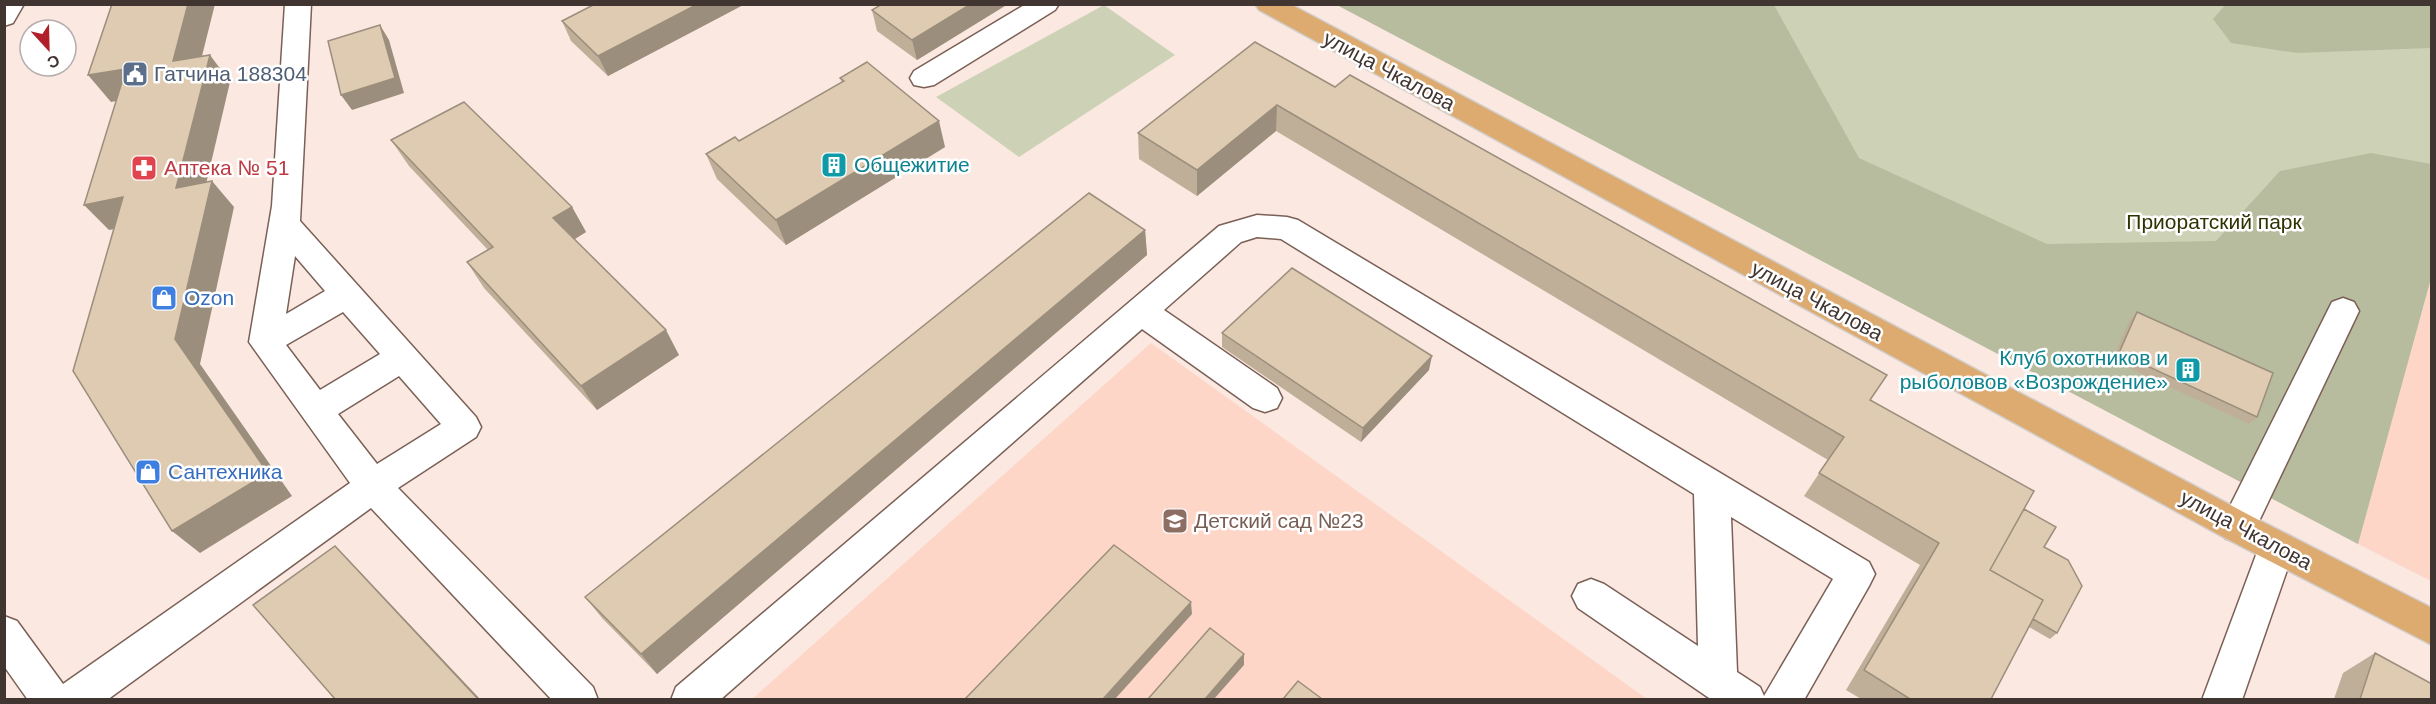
<svg xmlns="http://www.w3.org/2000/svg" width="2436" height="704" viewBox="0 0 2436 704" font-family="Helvetica,sans-serif">
	<style>
		.built { fill: #fdd6c8 }
		.green { fill: #cdd2b6 }
		.forest { fill: #b8bc9f }
		.lines { fill: none; stroke-linecap: round; stroke-linejoin: round }
		.minor-casing { stroke: #7a6056; stroke-width: 3 }
		.major-casing { stroke: #d1cfce; stroke-width: 3 }
		.minor { fill: #fff; fill-rule: evenodd }
		.major { fill: #ddaa6f; fill-rule: evenodd }
		.wall { fill: #bfaf98 }
		.shaded-wall { fill: #9b8e7c }
		.building { fill: #decbb1; stroke: #9b8e7c; stroke-width: 1.5 }
		.labels { text-anchor: middle; stroke-width: 5; stroke-linejoin: round; paint-order: stroke }
		.street-label { font-size: 21px; fill: #413531; stroke: #fff }
		.service-label { font-size: 21px; fill: #4e5e75; stroke: #fff; text-anchor: start }
		.culture-label { font-size: 21px; fill: #0d838f; stroke: #fff; text-anchor: start }
		.health-label { font-size: 21px; fill: #be3a42; stroke: #fff; text-anchor: start }
		.park-label { font-size: 21px; fill: #2f3300; stroke: #fff }
		.shop-label { font-size: 21px; fill: #366cbe; stroke: #fff; text-anchor: start }
		.education-label { font-size: 21px; fill: #785e54; stroke: #fff; text-anchor: start }
	</style>
	<rect width="100%" height="100%" fill="#fbe8e1"/>
	<path class="built" d="M2431,278v303l-73,-37z
		M1151,343l496,356 -896,1z"/>
	<path class="green" d="M1104,5l71,50 -156,102 -83,-60z
		M1337,5h1094v273l-73,266z"/>
	<path class="forest" d="M2226,4l205,1v43l-134,5 -66,-10 -18,-24z
		M1337,5h437l85,153 188,86 169,-3 64,-70 91,-18 60,11v114l-73,266z"/>
	<g class="lines">
		<g class="minor-casing">
			<path id="minor" d="M4,4h20l-11,19 -9,3z
				M285,4h26l-11,217 176,196 5,10 -5,10 -78,51 195,199 5,13h-46l-181,-192 -264,192h-79l-24,-34v-50l13,5 46,63 287,-201 -101,-141 23,-136zM295,256l30,35 -39,23zM343,312l37,42 -60,36 -34,-45zM399,376l42,48 -64,40 -39,-50z
				M1026,4h33l-4,6 -121,75 -10,2 -10,-2 -4,-7 4,-7z
				M1257,215l30,2 11,3 571,342 6,12 -6,12 -65,114h-92l-134,-92 -6,-12 6,-12 13,-5 13,5 94,62 -4,-152 -413,-255 -24,-2 -16,5 -77,68 113,78 5,10 -5,10 -12,4 -12,-4 -111,-79 -422,371h-49l5,-13 543,-461zM1731,517l102,62 -69,117 -4,-9 -23,-15z
				M2343,298l11,4 5,9 -108,227 -13,5 -13,-5 -5,-11 5,-11 107,-214z
				M2277,531l13,5 5,11 -53,153h-40l57,-153 5,-11z"/>
		</g>
		<g class="major-casing">
			<path id="major" d="M1255,4h35l961,512 181,92v37l-207,-107 -966,-528z"/>
		</g>
		<use href="#minor" class="minor"/>
		<use href="#major" class="major"/>
	</g>
	<path class="wall" d="M595,4h150l-137,72 -37,-35 -9,-20z
		M882,4h126l-91,56 -40,-29 -5,-21z
		M1255,42l615,358 154,109 20,38 13,86 -7,6 -21,-12 -38,72h-130l-15,-9 74,-125 -116,-69 24,-36 -552,-329 -79,65 -58,-37 -1,-26z
		M840,78l105,69 -159,98 -69,-66 -11,-25 33,-13 103,-58z
		M391,140l181,67 14,25 -11,7 104,116 -82,55 -113,-122 -17,-26 21,-12 -79,-84z
		M1145,230l2,25 -490,419 -55,-56 -17,-21z
		M2137,312l120,105 -8,7 -137,-64 18,-40z
		M1222,333l207,37 -68,72 -139,-95z
		M2375,653l57,46h-98l9,-26z"/>
	<path class="shaded-wall" d="M188,4h27l-21,84 -21,-27z
		M698,4h47l-137,72 -10,-20z
		M971,4h37l-91,56 -5,-20z
		M380,25l9,15 15,53 -52,17 -11,-15z
		M210,55l20,27 -31,132 -23,-26z
		M126,69l22,26 -37,7 -23,-27z
		M1277,105l-1,26 -79,65v-26z
		M939,121l6,26 -159,98 -10,-25z
		M212,181l22,26 -34,157 92,132 -92,57 -28,-22 3,-192z
		M123,197l24,26 -38,7 -25,-25z
		M572,207l14,25 -18,11 -15,-25z
		M1145,230l2,25 -490,419 -16,-20z
		M666,330l13,25 -82,55 -16,-24z
		M1432,356l-3,14 -68,72 2,-14z
		M335,546l13,13 132,140h-2z
		M1191,602l1,12 -77,85h-12z
		M1244,654v11l-30,34h-9z"/>
	<path class="building" d="M112,4h76l-15,57 37,-6 -34,133 36,-7 -37,158 93,134 -96,58 -99,-160 50,-174 -39,8 42,-136 -38,6z
		M595,4h103l-100,52 -36,-35z
		M882,4h89l-59,36 -40,-30z
		M380,25l15,53 -54,17 -13,-54z
		M1255,42l80,45 15,-12 537,300 -17,25 164,91 -44,79 53,30 -52,99h-81l-46,-29 75,-127 -120,-70 25,-36 -567,-332 -80,65 -59,-37z
		M867,62l72,59 -163,99 -70,-66 29,-17 4,4 105,-60 -4,-3z
		M464,102l108,105 -19,11 113,112 -85,56 -114,-124 26,-15 -102,-107z
		M1089,193l56,37 -504,424 -56,-57z
		M1292,268l140,88 -69,72 -141,-95z
		M2137,312l136,61 -16,44 -138,-64z
		M2024,509l32,18 -12,20 24,13 14,26 -25,47 -24,-14 10,-19 -53,-30z
		M1114,545l77,57 -88,97h-138z
		M335,546l143,153h-143l-82,-94z
		M1210,628l34,26 -39,45h-57z
		M2375,653l57,31v15h-72z
		M1298,681l24,18h-39z"/>
	<defs>
		<g id="civic-square" transform="scale(1.35)"><rect x="-9" y="-9" width="18" height="18" rx="4" fill="#5c6f8a" stroke="#fff"/><path d="M-.6-6.5H3V-4.5H.6V-3L4-1V1h2V6H-6V1h2V-1L-.6-3ZM-1.2 2.5V6h2.4V2.5Z" fill="#fff"/></g>
		<g id="building-square" transform="scale(1.35)"><rect x="-9" y="-9" width="18" height="18" rx="4" fill="#0f9aa8" stroke="#fff"/><path d="M-4-6H4V6H1V3H-1V6H-4ZM-2.5-4.3h1.7v1.8h-1.7ZM.8-4.3h1.7v1.8H.8ZM-2.5-1h1.7V.8h-1.7ZM.8-1h1.7V.8H.8Z" fill="#fff"/></g>
		<g id="pharmacy-square" transform="scale(1.35)"><rect x="-9" y="-9" width="18" height="18" rx="4" fill="#e0444e" stroke="#fff"/><path d="M-2-6h4v4h4v4h-4v4h-4v-4h-4v-4h4Z" fill="#fff"/></g>
		<g id="shop-square" transform="scale(1.35)"><rect x="-9" y="-9" width="18" height="18" rx="4" fill="#3f7fe0" stroke="#fff"/><path d="M-5-2.5h2.3a2.7 3.5 0 0 1 5.4 0H5L5.5 6h-11ZM-1.5-2.5h3a1.5 2.3 0 0 0-3 0Z" fill="#fff"/></g>
		<g id="school-square" transform="scale(1.35)"><rect x="-9" y="-9" width="18" height="18" rx="4" fill="#8d6e63" stroke="#fff"/><path d="M0-5L7-2L0 1L-7-2ZM-4 1L0 2.5L4 1V4Q0 6-4 4Z" fill="#fff"/></g>
	</defs>
	<g fill-rule="evenodd">
		<use href="#civic-square" x="135" y="74"/>
		<use href="#building-square" x="834" y="165"/>
		<use href="#pharmacy-square" x="144" y="168"/>
		<use href="#shop-square" x="164" y="298"/>
		<use href="#building-square" x="2188" y="370"/>
		<use href="#shop-square" x="148" y="472"/>
		<use href="#school-square" x="1175" y="521"/>
	</g>
	<g class="labels">
		<g class="street-label">
			<text transform="translate(1389 71) rotate(28)" y="7">улица Чкалова</text>
			<text transform="translate(1817 301) rotate(28)" y="7">улица Чкалова</text>
			<text transform="translate(2246 530) rotate(28)" y="7">улица Чкалова</text>
		</g>
		<g class="service-label">
			<text x="154" y="81">Гатчина 188304</text>
		</g>
		<g class="culture-label">
			<text x="854" y="172">Общежитие</text>
			<text x="2168" y="365" text-anchor="end">Клуб охотников и<tspan x="2168" dy="24">рыболовов «Возрождение»</tspan></text>
		</g>
		<g class="health-label">
			<text x="164" y="175">Аптека № 51</text>
		</g>
		<g class="park-label">
			<text x="2214" y="229">Приоратский парк</text>
		</g>
		<g class="shop-label">
			<text x="184" y="305">Ozon</text>
			<text x="168" y="479">Сантехника</text>
		</g>
		<g class="education-label">
			<text x="1194" y="528">Детский сад №23</text>
		</g>
	</g>
	<rect width="2436" height="704" fill="none" stroke="#413531" stroke-width="12"/>
	<g transform="translate(48 48) rotate(158)"><circle r="28" fill="#ffffff" stroke="#b3aead" stroke-width="1.5"/>
	<path d="M0-4.5L10 22L0 15L-10 22Z" fill="#b11f2b"/>
	<text y="-9" font-size="16" font-weight="bold" text-anchor="middle" fill="#413531">С</text>
	</g>
</svg>
